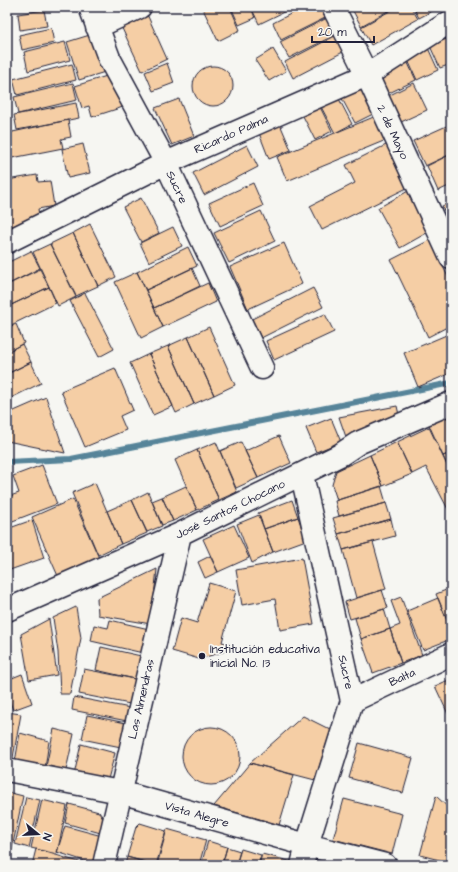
<svg xmlns="http://www.w3.org/2000/svg" width="458" height="872" viewBox="0 0 458 872" font-family="'Architects Daughter',sans-serif">
	<style>
		.lines { fill: none; stroke-linecap: round; stroke-linejoin: round }
		.stream { stroke: #568499; stroke-width: 6 }
		.building { fill: #f5cea5; stroke: #22223b }
		.minor-casing { stroke: #22223b; stroke-width: 25 }
		.minor { stroke: #f6f6f2; stroke-width: 22 }
		.poi-dot { fill: #22223b; stroke: #f6f6f2; stroke-width: 1.5 }
		.labels { text-anchor: middle; stroke-width: 3.5; stroke-linejoin: round; paint-order: stroke }
		.street-label { font-size: 12px; fill: #22223b; stroke: #f6f6f2 }
		.poi-label { font-size: 12px; fill: #22223b; stroke: #f6f6f2; text-anchor: start }
	</style>
	<rect width="100%" height="100%" fill="#f6f6f2"/>
	<filter id="ink" filterUnits="userSpaceOnUse"><feTurbulence type="fractalNoise" baseFrequency=".025" numOctaves="2"/><feDisplacementMap in="SourceGraphic" scale="8" xChannelSelector="R" yChannelSelector="G"/><feConvolveMatrix kernelMatrix="1 2 1 2 8 2 1 2 1" color-interpolation-filters="sRGB"/></filter>
	<g filter="url(#ink)">
		<g class="lines">
			<path class="stream" d="M7,462l64,-3 380,-76"/>
		</g>
		<path class="building" d="M202,7h28l10,23 -22,11z
			M231,7h20l4,11 -16,7z
			M251,7h43l-35,17z
			M304,7h16l5,11 -44,22 -8,-17z
			M355,7h40l-34,19 -9,-17z
			M397,7h14l7,12 -47,26 -10,-18z
			M413,7h27l-21,11z
			M44,10l3,16 -27,4 -2,-16z
			M146,12l21,47 -25,12 -22,-47z
			M327,18l8,17 -46,23 -9,-16z
			M51,28l3,15 -32,7 -3,-15z
			M93,34l12,38 -26,8 -12,-38z
			M335,36l8,16 -50,26 -8,-16z
			M449,38l2,4v22l-11,4 -10,-22z
			M65,42l5,18 -42,11 -4,-19z
			M428,48l10,22 -21,10 -10,-22z
			M273,49l13,22 -17,10 -14,-21z
			M406,59l10,21 -29,14 -5,-11 -1,-10z
			M167,63l7,20 -21,8 -8,-19z
			M72,64l4,16 -59,15 -4,-16z
			M193 86a20 20 0 1 1 40 0a20 20 0 1 1-40 0Z
			M113,74l10,33 -31,10 -3,-11 -7,2 -7,-22z
			M73,83l4,17 -59,14 -4,-17z
			M414,83l13,27 -26,12 -13,-26z
			M363,86l14,26 -22,11 -16,-30z
			M337,95l15,29 -17,9 -15,-28z
			M179,99l15,37 -22,9 -17,-37z
			M76,103l3,15 -62,12 -3,-15z
			M319,105l13,26 -17,9 -13,-26z
			M376,116l10,24 -99,41 -10,-24z
			M68,120l3,17 -10,2 2,9 -56,11 1,-26z
			M280,124l11,26 -22,9 -10,-26z
			M451,124v30l-26,12 -12,-25z
			M390,143l21,43 -89,44 -12,-24 45,-23 -9,-18z
			M83,144l7,29 -22,5 -6,-29z
			M247,145l11,22 -54,28 -11,-22z
			M451,154v31l-13,6 -11,-25z
			M37,175l1,7 12,-1 4,25 -16,3 2,13 -33,5v-47z
			M253,183l10,23 -43,20 -11,-23z
			M410,190l22,40 -32,18 -22,-40z
			M141,198l18,35 -18,9 -18,-35z
			M451,202v15l-3,2 -6,-13z
			M261,211l14,30 -46,22 -15,-30z
			M90,224l26,53 -18,9 -25,-53z
			M173,227l9,19 -33,16 -9,-19z
			M73,233l25,53 -22,10 -26,-52z
			M430,240l21,43v42l-23,12 -37,-77z
			M284,243l18,41 -54,25 -18,-42z
			M50,244l26,53 -18,9 -25,-54z
			M188,247l9,19 -51,24 -9,-18z
			M31,251l9,17 -33,17v-22z
			M192,268l8,18 -46,22 -8,-18z
			M40,269l9,18 -42,20v-22z
			M137,272l26,55 -22,11 -26,-56z
			M208,283l8,19 -53,25 -9,-19z
			M49,287l7,16 -49,24v-20z
			M313,288l10,19 -62,31 -9,-19z
			M85,293l29,56 -15,8 -29,-56z
			M325,314l9,18 -60,28 -8,-19z
			M16,324l8,19 -17,9v-24z
			M209,327l26,58 -21,10 -26,-58z
			M451,333v40l-33,14 -14,-34z
			M188,337l26,58 -20,9 -26,-58z
			M22,344l9,18 -24,12v-22z
			M168,346l26,58 -18,9 -27,-59z
			M149,354l24,52 -20,9 -23,-52z
			M31,362l10,21 -34,17v-26z
			M115,368l18,42 -13,6 6,14 -41,17 -24,-56z
			M46,397l19,56 -58,-12v-27z
			M397,406l2,9 -53,22 -7,-20z
			M451,415v38l-8,3 -14,-31z
			M331,418l10,24 -25,10 -10,-24z
			M429,427l22,47v41l-25,-48 -14,7 -15,-32z
			M279,436l12,27 -33,15 -13,-27z
			M216,442l21,50 -18,8 -22,-50z
			M241,442l17,36 -22,10 -16,-37z
			M397,442l15,32 -29,12 -13,-31z
			M197,450l22,50 -22,10 -22,-50z
			M451,453v20l-8,-17z
			M370,455l13,31 -46,14 -5,-15 4,-14z
			M42,465l15,39 -47,18 -3,-7v-18l12,-4 -6,-17z
			M95,483l26,61 -23,11 -26,-62z
			M186,486l11,24 -24,11 -11,-24z
			M381,486l5,17 -47,13 -4,-15z
			M148,492l14,34 -15,6 -15,-32z
			M162,497l11,24 -11,4 -10,-24z
			M73,499l26,59 -41,18 -26,-59z
			M132,500l15,33 -26,11 -14,-33z
			M292,500l6,17 -34,12 -6,-16z
			M386,503l5,16 -53,15 -5,-16z
			M259,515l14,37 -21,11 -15,-39z
			M298,517l8,23 -33,12 -9,-23z
			M391,519l4,17 -52,14 -5,-16z
			M32,520l12,38 -37,13v-42z
			M234,525l15,33 -31,14 -15,-33z
			M373,542l13,47 -30,9 -13,-48z
			M210,556l8,16 -13,6 -7,-16z
			M302,558l12,66 -34,6 -5,-31 -33,6 -6,-35z
			M157,569l-6,55 -53,-9 -1,-17z
			M209,583l27,8 -14,51 7,2 -3,7 -27,8 -27,-8 9,-33 16,5z
			M451,588v42l-15,-36z
			M382,590l6,18 -38,11 -5,-17z
			M401,597l21,58 -21,8 -11,-34 10,-4 -9,-24z
			M438,598l13,32v9l-28,11 -16,-39z
			M76,607l5,31 -11,56h-10l-2,-42 -5,-34z
			M384,609l6,20 -29,10 -6,-21z
			M49,619l8,56 -28,5 -8,-46z
			M110,620l39,9 -6,24 -52,-12 3,-16 14,3z
			M390,629l11,34 -28,10 -12,-34z
			M101,647l40,9 -6,23 -39,-9z
			M84,669l51,10 -5,25 -51,-10z
			M22,674l10,29 -19,7 -6,-16v-14z
			M451,679v34l-3,1 -13,-28z
			M74,697l56,11 -3,13 -55,-11z
			M7,712l14,2 -9,49 -5,-1z
			M87,715l39,8 -5,24 -39,-8z
			M303,716l28,14 -16,50 -65,-17z
			M182 756a29 29 0 1 1 58 0a29 29 0 1 1-58 0Z
			M54,729l20,5 -9,41 -20,-4z
			M20,733l29,8 -4,28 -30,-7z
			M359,743l54,15 -10,35 -54,-15z
			M81,744l34,9 -8,30 -33,-8z
			M250,763l44,12 -15,50 -65,-19z
			M7,792l16,4 -13,62 -3,-1z
			M436,796l15,14v53l-31,-8z
			M26,797l14,3 -11,48 -14,-4z
			M344,799l58,15 -10,40 -59,-15z
			M42,800l25,6 -10,48 -26,-6z
			M69,804l30,8 7,10 -2,12 -39,-11z
			M140,823l26,8 -10,34 -29,-8 9,-30z
			M65,826l37,10 -8,28 -37,-12z
			M167,829l39,11 -7,25h-42z
			M208,841l19,6 -5,18h-21z
			M227,847l13,4 -4,14h-14z
			M36,849l53,16h-57z
			M241,849l20,6 -3,10h-22z
			M262,854l31,8 -1,3h-33z
			M127,857l27,8h-29z"/>
		<g class="lines">
			<g class="minor-casing">
				<path id="minor" d="M90,7l19,51 57,105 96,205
					M333,7l34,68 84,183
					M97,27l43,-20
					M7,242l159,-79 201,-88 84,-54
					M7,610l173,-76 160,-79 18,-12 93,-40
					M352,701l99,-47
					M7,770l113,22 187,53 78,20
					M104,865l76,-331
					M302,865l5,-20 45,-144 -50,-226"/>
			</g>
			<use href="#minor" class="minor"/>
		</g>
	</g>
	<circle class="poi-dot" cx="202" cy="656" r="4"/>
	<g class="labels">
		<g class="street-label">
			<text transform="translate(393 132) rotate(65)" y="4">2 de Mayo</text>
			<text transform="translate(231 134) rotate(-24)" y="4">Ricardo Palma</text>
			<text transform="translate(177 187) rotate(65)" y="4">Sucre</text>
			<text transform="translate(230 509) rotate(-26)" y="4">José Santos Chocano</text>
			<text transform="translate(346 672) rotate(77)" y="4">Sucre</text>
			<text transform="translate(402 677) rotate(-25)" y="4">Balta</text>
			<text transform="translate(141 699) rotate(-77)" y="4">Las Almendras</text>
			<text transform="translate(197 814) rotate(16)" y="4">Vista Alegre</text>
		</g>
		<g class="poi-label">
			<text x="210" y="653">Institución educativa<tspan x="210" dy="14">inicial No. 13</tspan></text>
		</g>
	</g>
	<rect width="458" height="872" fill="none" stroke="#f6f6f2" stroke-width="24"/>
	<rect x="12" y="12" width="434" height="848" fill="none" stroke="#22223b" stroke-width="1.5" filter="url(#ink)"/>
	<g transform="translate(38 834) rotate(108)" stroke="#f6f6f2" stroke-width="3" paint-order="stroke">
	<path d="M0-3L7 15L0 10L-7 15Z" fill="#22223b"/>
	<text y="-6" font-size="11" font-weight="bold" text-anchor="middle" fill="#22223b">N</text>
	</g>
	<path d="M312 36v6h62v-6" fill="none" stroke="#22223b" stroke-width="2"/>
	<text x="318" y="36" font-size="12" fill="#22223b" stroke="#f6f6f2" stroke-width="3" paint-order="stroke">20 m</text>
</svg>
